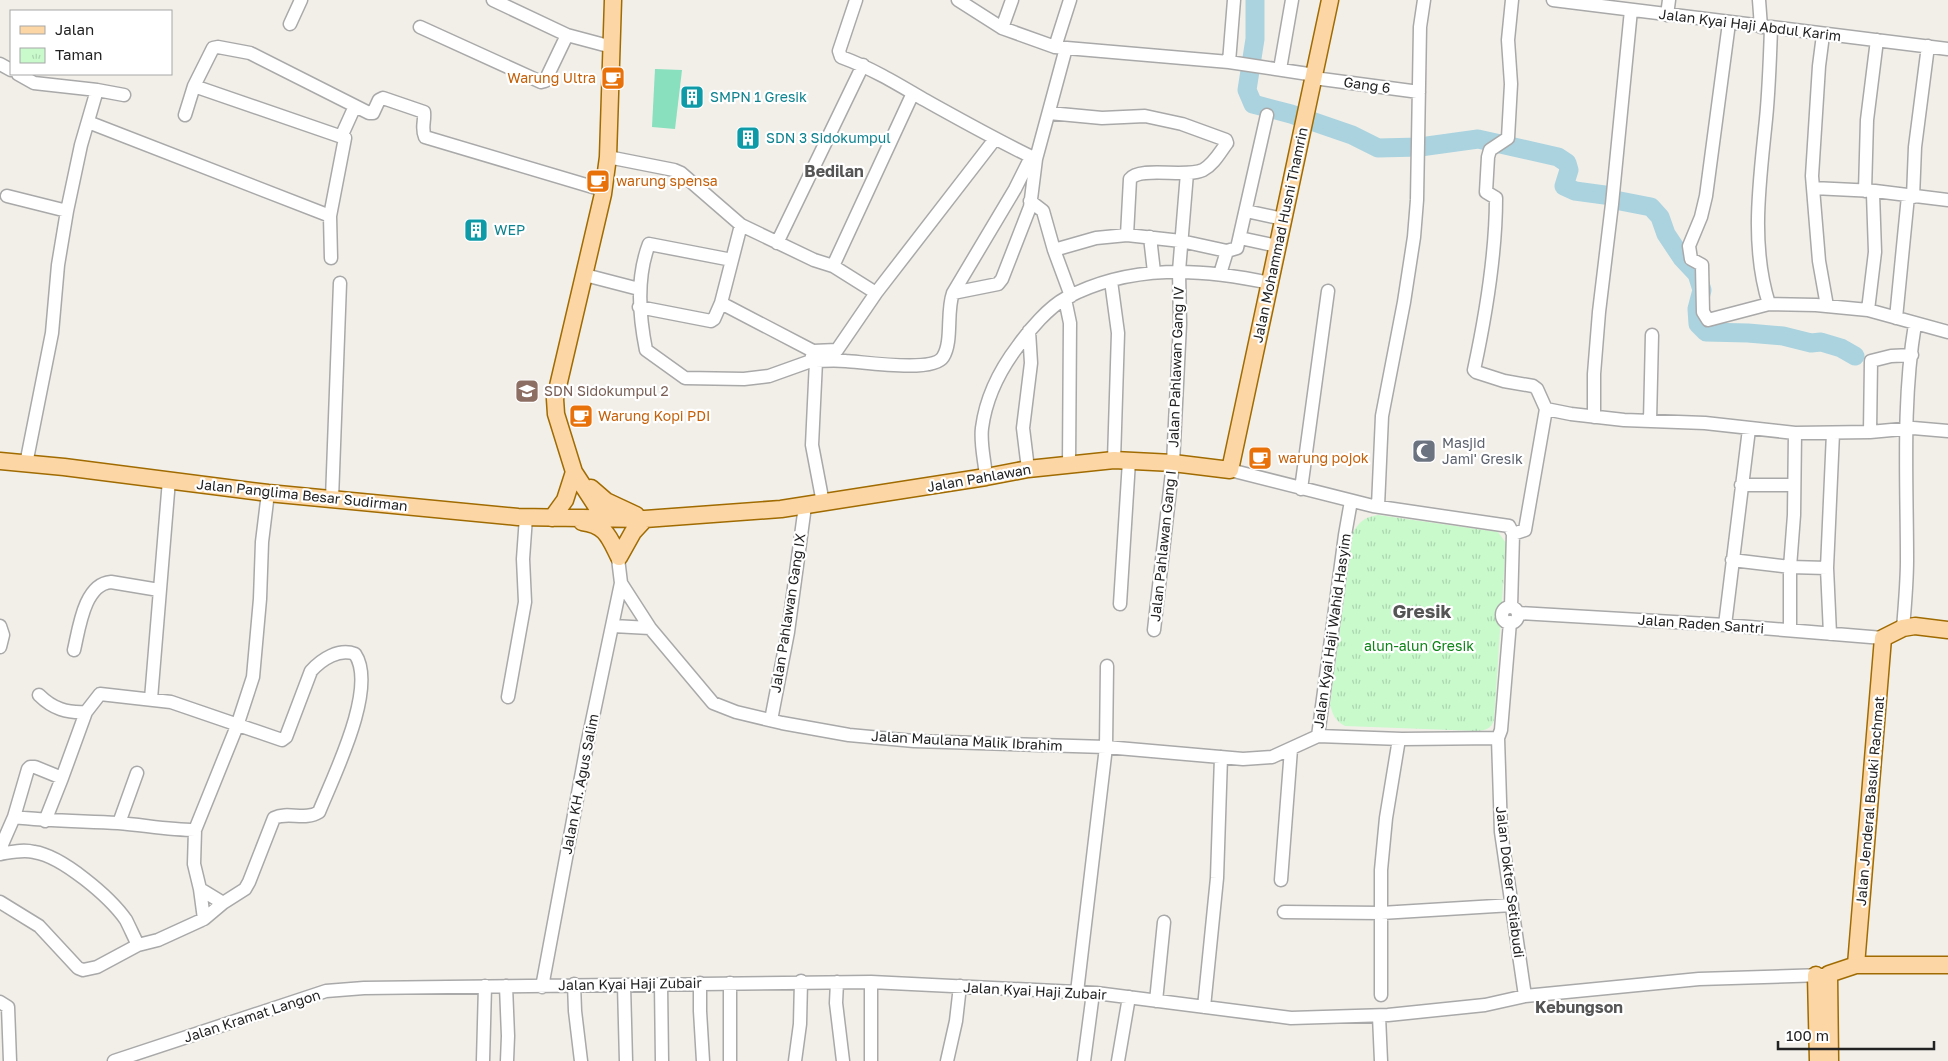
<svg xmlns="http://www.w3.org/2000/svg" width="1948" height="1061" viewBox="0 0 1948 1061" font-family="'Golos Text',sans-serif">
	<style>
		.park { fill: url(#park-tufts) }
		.pitch { fill: #88e0be }
		.lines { fill: none; stroke-linecap: round; stroke-linejoin: round }
		.river { stroke: #aad3df; stroke-width: 19 }
		.minor-casing { stroke: #a9a9a9; stroke-width: 15 }
		.major-casing { stroke: #a06b00; stroke-width: 19 }
		.minor { stroke: #fff; stroke-width: 12 }
		.major { stroke: #fcd6a4; stroke-width: 16 }
		.labels { text-anchor: middle; stroke-width: 4.5; stroke-linejoin: round; paint-order: stroke }
		.street-label { font-size: 14px; fill: #222; stroke: #fff }
		.food-label { font-size: 14px; fill: #c56008; stroke: #fff; text-anchor: start }
		.culture-label { font-size: 14px; fill: #0d838f; stroke: #fff; text-anchor: start }
		.education-label { font-size: 14px; fill: #785e54; stroke: #fff; text-anchor: start }
		.worship-label { font-size: 14px; fill: #5b616d; stroke: #fff; text-anchor: start }
		.park-label { font-size: 14px; fill: #0c8416; stroke: #fff }
		.quarter-label { font-size: 16px; font-weight: bold; fill: #555; stroke: #fff }
		.district-label { font-size: 19px; font-weight: bold; fill: #555; stroke: #fff }
	</style>
	<defs>
		<pattern id="park-tufts" width="24" height="20" patternUnits="userSpaceOnUse" patternTransform="scale(1.25)"><rect width="24" height="20" fill="#c8facc"/><path d="M3 7l-1-3M5 7V3M7 7l1-3M15 17l-1-3M17 17v-4M19 17l1-3" fill="none" stroke="#acd6af"/></pattern>
	</defs>
	<rect width="100%" height="100%" fill="#f2efe9"/>
	<path class="park" d="M1378,515l120,17 8,11 -12,177c-3,9 -8,10 -17,11l-132,-5c-10,-5 -12,-11 -15,-21l22,-171c7,-12 12,-17 26,-19z"/>
	<path class="pitch" d="M655,69l27,1 -7,59 -23,-2z"/>
	<g class="lines">
		<path class="river" d="M1255,0v39l-8,51 6,14 38,10 61,21 26,13 42,-1 58,-8 80,18 9,6 2,7 -5,16 11,5 37,5 3,4 36,7 9,10 6,17 16,24 15,16 5,16 -5,19 1,15 8,8 42,1 35,3 28,7 10,-1 20,6 14,8"/>
		<g class="minor-casing">
			<path id="minor" d="M493,0l74,35 45,12
				M856,0l-17,51 2,6c30,11 55,26 82,42 38,21 75,42 113,60
				M958,0l44,28 53,19 174,15 86,13
				M1512,0l-4,40 3,44 -3,54 -18,12 -2,7 -2,35 10,6c0,58 -10,116 -22,172l2,2 28,9 29,5 4,3 9,20 25,5 53,6 81,3 90,10 75,-1 43,-4 35,3
				M1553,0l395,49
				M1759,0l2,27
				M1667,15l2,-15
				M1729,23l-23,173 -5,21 -12,29 2,13 11,6 1,47 5,8 61,-16 47,1 52,5 80,22
				M290,24l11,-24
				M420,27l121,55 4,-1 22,-46
				M1002,28l10,-28
				M1823,35l-4,31 -7,110 7,85 8,45
				M1055,47l15,-47
				M1229,62l5,-62
				M0,64l11,6
				M1280,69l12,-69
				M18,74l16,9 63,7 27,5
				M1314,78l105,14
				M1049,113l53,5 43,-2 37,8 44,16 1,3c-7,9 -13,21 -24,27 -17,8 -63,-4 -73,9l-3,56
				M185,115l9,-29
				M88,122l242,94
				M341,137l14,-31
				M608,157l66,13 7,3 60,52 73,35 19,6 43,27
				M1813,188l62,3 73,9
				M1865,191l2,-71 10,-80
				M7,196l60,15
				M1913,197l2,-50 13,-101
				M1030,201l13,10 11,39 17,46
				M1246,211l37,8
				M1150,237l4,35
				M1240,238l37,8
				M777,243l86,-178
				M1054,250l42,-12 31,-3 54,6 46,10 10,-3 30,-133
				M331,258l-1,-42 15,-78 -151,-52 19,-38 5,-1 32,6 119,60h4l6,-13 4,-2 38,13 3,1c1,10 -3,16 1,25l178,53
				M732,260l-83,-16c-13,34 -10,71 -3,106l39,28 59,1 25,-3 42,-15 2,-10
				M833,266l80,-173
				M1220,274l7,-23
				M585,275l54,14
				M1111,281l7,52 -4,127
				M953,293l45,-9 4,-5 28,-72 6,-48 30,-111
				M1065,299l5,24 -1,141
				M721,303l92,48 24,-1 39,-57 119,-154
				M1769,304c-19,-60 -9,-124 -3,-185 3,-30 4,-61 5,-91
				M639,307l72,14 3,-2 7,-16 20,-78
				M1868,310l7,-58 -2,-58 2,-3
				M1896,318l12,-122
				M811,361c12,0 23,-1 35,0 18,1 87,12 97,-4 10,-16 3,-45 10,-64l62,-104 16,-32
				M816,361l-4,84 11,58
				M1594,417v-43l5,-62 13,-108 19,-194
				M1650,421l2,-86
				M1870,432l1,-71 20,-5 21,-1
				M26,464l26,-131 6,-68 9,-54 14,-66 16,-55
				M1028,469l-5,-41 8,-65 -2,-32
				M1230,470l143,36 136,20 4,8 -2,73
				M986,477c-1,-15 -6,-33 -4,-49 4,-31 17,-57 36,-82 11,-16 31,-39 48,-48 64,-34 135,-30 204,-15
				M1741,485h52
				M1301,489l27,-198
				M332,499l8,-216
				M1351,501l-6,34 -27,201 84,3 96,-1 3,-8 9,-108
				M1378,506l4,-90 22,-114 10,-65 3,-37 3,-173 4,-27
				M1513,534l12,-4 21,-121
				M1732,560l58,7 37,1
				M621,583l29,45 63,75 23,9 46,11 67,12 65,6 192,6 137,12 29,-2 46,-21
				M1120,604l9,-143
				M1502 615a8 8 0 1 1 16 0a8 8 0 1 1-16 0Z
				M1518,613l207,12 158,13
				M1725,625l24,-196
				M0,626l3,9 -3,12
				M613,626l37,2
				M1903,628c2,-23 4,-46 4,-68 0,-79 -5,-158 8,-236
				M1154,630l19,-167 7,-139 -1,-53 8,-98
				M1790,630v-63l4,-52 1,-82
				M1830,634l-3,-66 6,-135
				M74,650c5,-21 10,-66 37,-68l48,8
				M39,695c14,14 28,18 47,17
				M508,697l17,-95 -2,-43 3,-42
				M151,699l18,-219
				M771,720l17,-88 17,-126
				M1498,738l3,94 24,164
				M62,778l24,-66 14,-18 71,8 111,38 4,-3 25,-66c11,-12 28,-23 44,-17 23,34 -22,123 -36,158 -14,9 -31,-1 -45,6l-25,64 -4,7 -22,14 -19,16 -4,-30
				M14,817l14,-48 2,-2h5l27,11 -17,43
				M119,823l18,-50
				M0,849l14,-32c34,4 69,4 104,6 26,2 51,7 77,7
				M0,854c12,-2 23,-5 34,-2 28,4 76,45 92,68 4,8 8,17 12,25
				M1281,880l10,-131
				M0,902l39,24 39,42 5,2 14,-3 41,-22 20,-5 46,-21
				M223,903l-23,-14 -6,-25 1,-34 42,-104 16,-49 7,-78 2,-57 6,-49
				M1284,912l97,1 131,-8
				M837,982l-1,21 7,58
				M700,983v28l3,50
				M574,984l1,27 6,50
				M661,984l1,77
				M624,985l2,76
				M506,986l2,50 -1,25
				M542,987l45,-242 34,-162 -4,-33
				M1077,992l29,-245 1,-81
				M1381,995v-125l5,-52 13,-79
				M1156,1001l8,-79
				M0,1002l8,5 2,54
				M1204,1007l13,-129 4,-121
				M1379,1016l2,45
				M114,1061l212,-70 38,-3 507,-6 225,11 195,25 97,-3 97,-10 40,-9 174,-17 124,-4
				M483,1061l2,-75
				M730,1061v-78
				M795,1061l5,-37 1,-43
				M871,1061v-79
				M947,1061l9,-40 4,-35
				M1084,1061l9,-68
				M1118,1061l11,-64"/>
		</g>
		<g class="major-casing">
			<path id="major" d="M0,461l64,6 204,26 250,24 127,2 136,-10 205,-32 42,-8 86,-9 59,3 57,7 100,-470
				M591,488l15,13 30,14
				M552,518l13,-18 9,-28
				M604,518l-30,-46 -18,-58 -1,-15 48,-205 5,-37 5,-157
				M582,522c24,3 27,15 37,35
				M619,557l14,-25 12,-13
				M1856,965l27,-327 20,-10 12,-2 33,4
				M1816,975l2,86
				M1830,1061l-1,-87 27,-9h92"/>
		</g>
		<use href="#minor" class="minor"/>
		<use href="#major" class="major"/>
	</g>
	<defs>
		<g id="cafe-square" transform="scale(1.25)"><rect x="-9" y="-9" width="18" height="18" rx="4" fill="#e8710a" stroke="#fff"/><path d="M-5.5-4.5H6V0H3Q3 3.5 0 3.5H-2.5Q-5.5 3.5-5.5 0ZM3-3.2v2h1.7v-2ZM-6 4.5H4V6H-6Z" fill="#fff"/></g>
		<g id="building-square" transform="scale(1.25)"><rect x="-9" y="-9" width="18" height="18" rx="4" fill="#0f9aa8" stroke="#fff"/><path d="M-4-6H4V6H1V3H-1V6H-4ZM-2.5-4.3h1.7v1.8h-1.7ZM.8-4.3h1.7v1.8H.8ZM-2.5-1h1.7V.8h-1.7ZM.8-1h1.7V.8H.8Z" fill="#fff"/></g>
		<g id="school-square" transform="scale(1.25)"><rect x="-9" y="-9" width="18" height="18" rx="4" fill="#8d6e63" stroke="#fff"/><path d="M0-5L7-2L0 1L-7-2ZM-4 1L0 2.5L4 1V4Q0 6-4 4Z" fill="#fff"/></g>
		<g id="mosque-square" transform="scale(1.25)"><rect x="-9" y="-9" width="18" height="18" rx="4" fill="#6b7280" stroke="#fff"/><path d="M3.5-4.9A6 6 0 1 0 3.5 4.9A5 5 0 1 1 3.5-4.9Z" fill="#fff"/></g>
	</defs>
	<g fill-rule="evenodd">
		<use href="#cafe-square" x="613" y="78"/>
		<use href="#building-square" x="692" y="97"/>
		<use href="#building-square" x="748" y="138"/>
		<use href="#cafe-square" x="598" y="181"/>
		<use href="#building-square" x="476" y="230"/>
		<use href="#school-square" x="527" y="391"/>
		<use href="#cafe-square" x="581" y="416"/>
		<use href="#mosque-square" x="1424" y="451"/>
		<use href="#cafe-square" x="1260" y="458"/>
	</g>
	<g class="labels">
		<g class="street-label">
			<text transform="translate(1750 25) rotate(7)" y="5">Jalan Kyai Haji Abdul Karim</text>
			<text transform="translate(1367 85) rotate(8)" y="5">Gang 6</text>
			<text transform="translate(1280 235) rotate(-78)" y="5">Jalan Mohammad Husni Thamrin</text>
			<text transform="translate(1176 367) rotate(-88)" y="5">Jalan Pahlawan Gang IV</text>
			<text transform="translate(979 478) rotate(-10)" y="5">Jalan Pahlawan</text>
			<text transform="translate(302 495) rotate(6)" y="5">Jalan Panglima Besar Sudirman</text>
			<text transform="translate(1163 546) rotate(-84)" y="5">Jalan Pahlawan Gang I</text>
			<text transform="translate(788 613) rotate(-81)" y="5">Jalan Pahlawan Gang IX</text>
			<text transform="translate(1701 624) rotate(4)" y="5">Jalan Raden Santri</text>
			<text transform="translate(1332 631) rotate(-82)" y="5">Jalan Kyai Haji Wahid Hasyim</text>
			<text transform="translate(967 741) rotate(3)" y="5">Jalan Maulana Malik Ibrahim</text>
			<text transform="translate(580 784) rotate(-79)" y="5">Jalan KH. Agus Salim</text>
			<text transform="translate(1870 801) rotate(-85)" y="5">Jalan Jenderal Basuki Rachmat</text>
			<text transform="translate(1510 882) rotate(83)" y="5">Jalan Dokter Setiabudi</text>
			<text transform="translate(630 984) rotate(-1)" y="5">Jalan Kyai Haji Zubair</text>
			<text transform="translate(1035 991) rotate(3)" y="5">Jalan Kyai Haji Zubair</text>
			<text transform="translate(252 1016) rotate(-18)" y="5">Jalan Kramat Langon</text>
		</g>
		<g class="food-label">
			<text x="596" y="83" text-anchor="end">Warung Ultra</text>
			<text x="616" y="186">warung spensa</text>
			<text x="598" y="421">Warung Kopi PDI</text>
			<text x="1278" y="463">warung pojok</text>
		</g>
		<g class="culture-label">
			<text x="710" y="102">SMPN 1 Gresik</text>
			<text x="766" y="143">SDN 3 Sidokumpul</text>
			<text x="494" y="235">WEP</text>
		</g>
		<g class="education-label">
			<text x="544" y="396">SDN Sidokumpul 2</text>
		</g>
		<g class="worship-label">
			<text x="1442" y="448">Masjid<tspan x="1442" dy="16">Jami' Gresik</tspan></text>
		</g>
		<g class="park-label">
			<text x="1419" y="651">alun-alun Gresik</text>
		</g>
		<g class="quarter-label">
			<text x="834" y="177">Bedilan</text>
			<text x="1579" y="1013">Kebungson</text>
		</g>
		<g class="district-label">
			<text x="1422" y="618">Gresik</text>
		</g>
	</g>
	<rect x="10" y="10" width="162" height="65" fill="#ffffff" stroke="#a7a7a7"/>
	<rect x="20" y="26" width="25" height="8" fill="#fcd6a4" stroke="#a7a7a7"/>
	<text x="55" y="35" font-size="15" fill="#222222">Jalan</text>
	<rect x="20" y="48" width="25" height="15" fill="url(#park-tufts)" stroke="#a7a7a7"/>
	<text x="55" y="60" font-size="15" fill="#222222">Taman</text>
	<path d="M1778 1041v8h156v-8" fill="none" stroke="#222222" stroke-width="2.5"/>
	<text x="1786" y="1041" font-size="15" fill="#222222" stroke="#ffffff" stroke-width="4" paint-order="stroke">100 m</text>
</svg>
